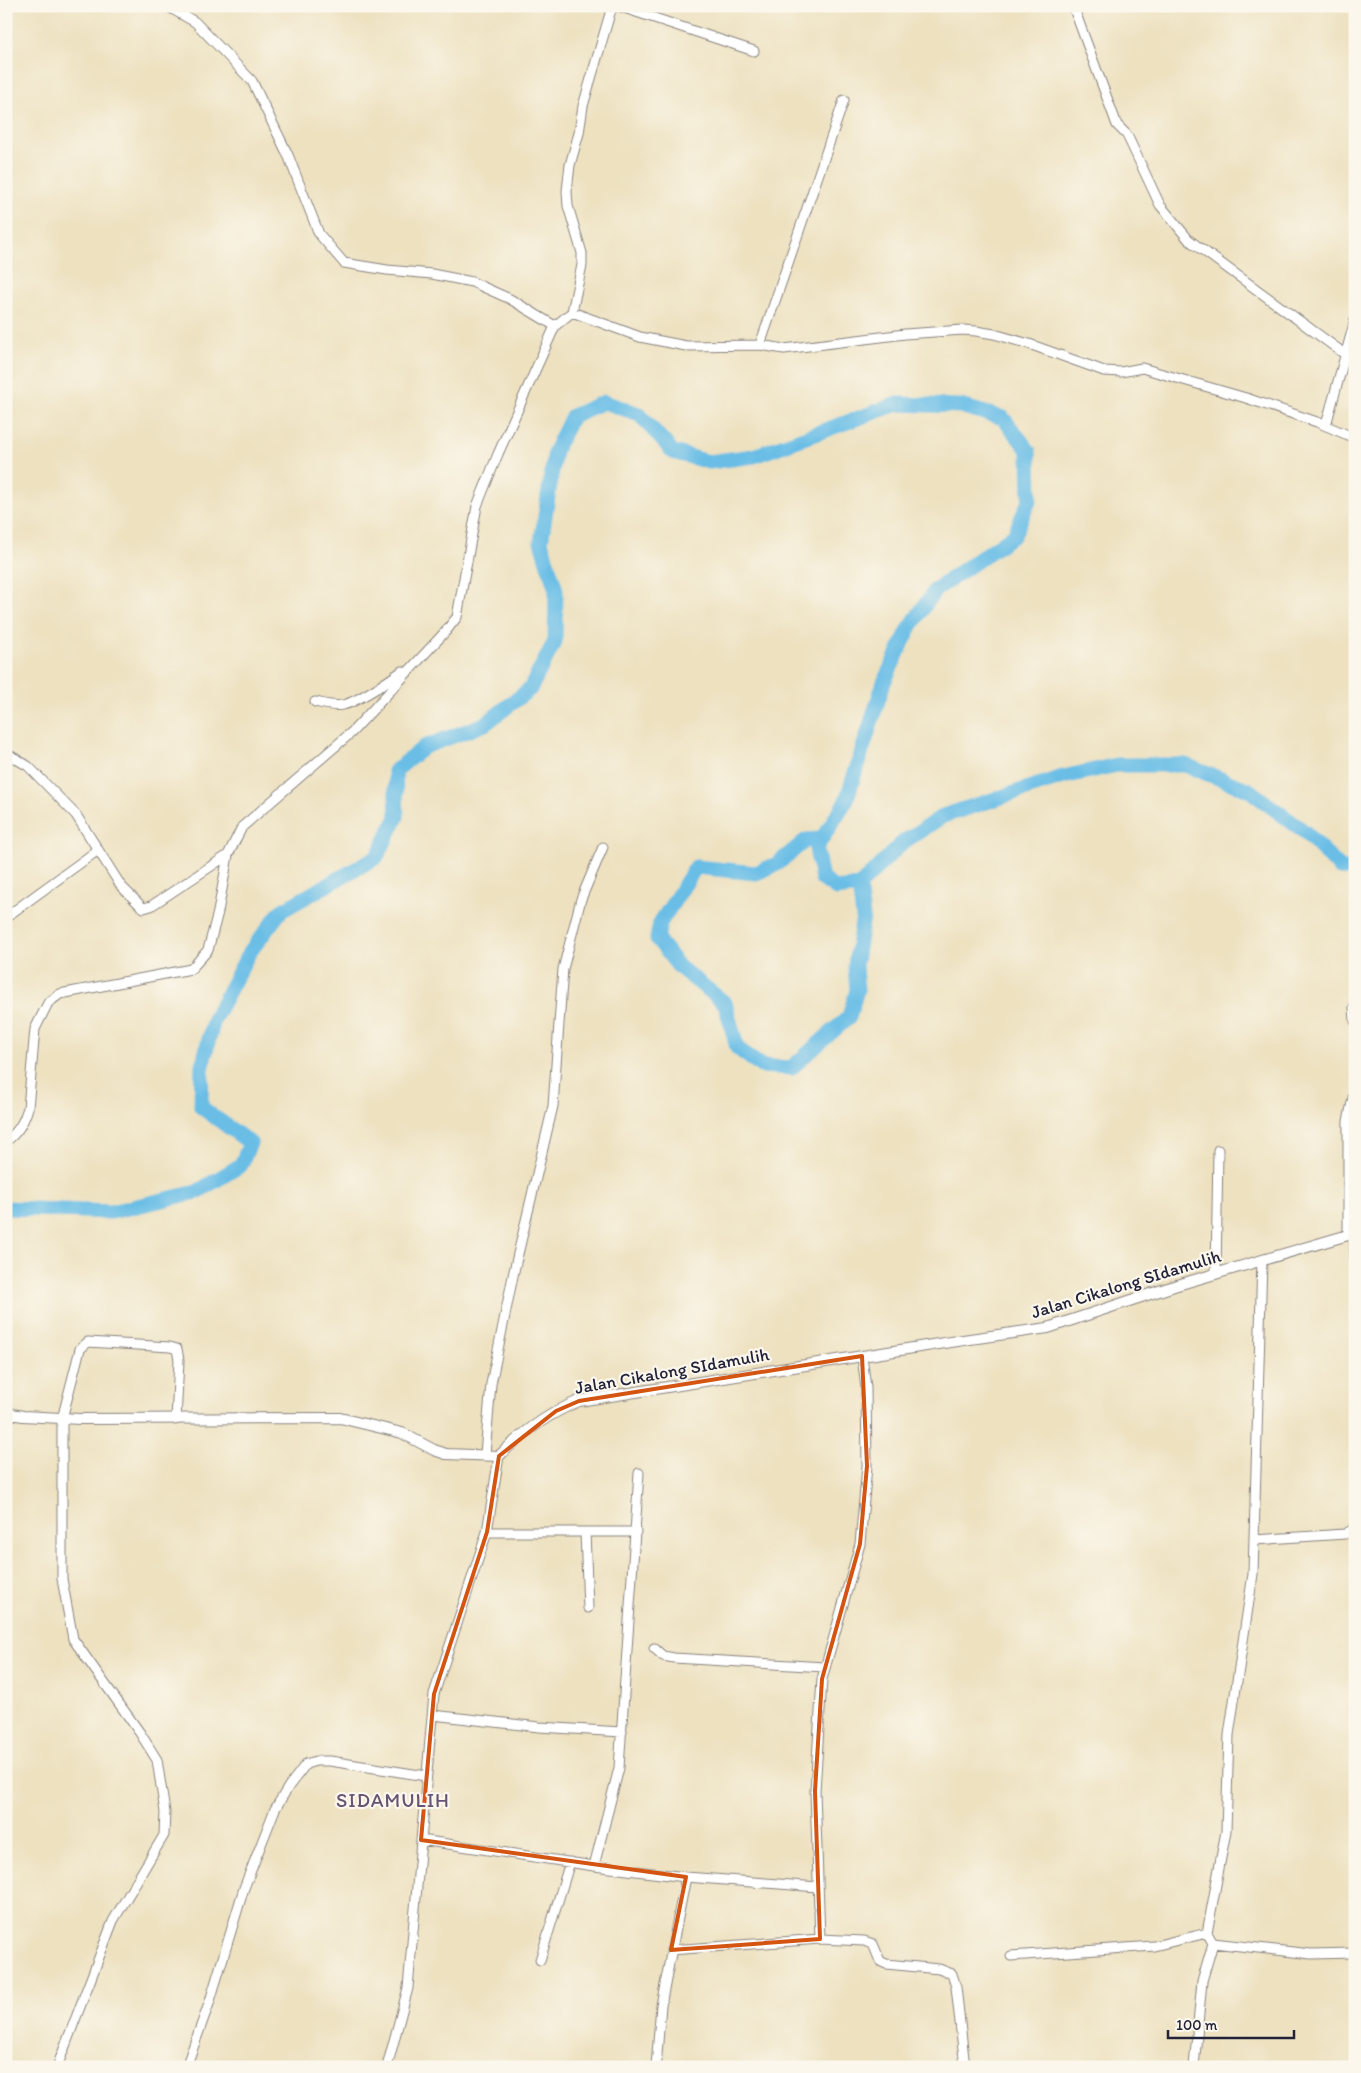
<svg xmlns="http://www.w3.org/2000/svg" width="1361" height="2073" viewBox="0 0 1361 2073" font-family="Itim,sans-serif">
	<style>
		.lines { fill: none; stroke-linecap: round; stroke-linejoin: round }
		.river { stroke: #6abee6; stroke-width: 15 }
		.minor-casing { stroke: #88827e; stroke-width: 11 }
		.tertiary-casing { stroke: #88827e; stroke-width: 12 }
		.minor { stroke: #fff; stroke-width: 9 }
		.tertiary { stroke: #fff; stroke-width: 10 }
		.marked { fill: none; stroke: #d45411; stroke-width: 4; stroke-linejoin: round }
		.labels { text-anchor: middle; stroke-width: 4.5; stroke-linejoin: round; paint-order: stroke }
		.street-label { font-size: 18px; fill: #22223b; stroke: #fbf7ec }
		.quarter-label { font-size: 20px; letter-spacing: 1px; fill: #675373; stroke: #fbf7ec }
	</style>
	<rect width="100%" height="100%" fill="#fbf7ec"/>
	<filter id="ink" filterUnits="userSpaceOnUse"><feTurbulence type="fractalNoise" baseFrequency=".02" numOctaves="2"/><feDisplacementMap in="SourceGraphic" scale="10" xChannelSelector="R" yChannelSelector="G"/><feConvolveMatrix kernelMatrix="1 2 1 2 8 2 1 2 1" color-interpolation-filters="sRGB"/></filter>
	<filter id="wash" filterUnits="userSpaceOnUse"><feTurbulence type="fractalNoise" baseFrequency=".0096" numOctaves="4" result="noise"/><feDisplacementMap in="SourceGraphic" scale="20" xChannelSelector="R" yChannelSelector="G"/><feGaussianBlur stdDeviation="1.12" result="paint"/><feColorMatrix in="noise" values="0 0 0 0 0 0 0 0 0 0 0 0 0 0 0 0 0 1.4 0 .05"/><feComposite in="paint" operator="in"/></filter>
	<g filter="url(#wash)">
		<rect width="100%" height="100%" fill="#ede1c0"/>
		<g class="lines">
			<path class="river" d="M821,839l-15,1 -29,24 -21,9 -60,-6 -36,56 -3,16 22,28 46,36 12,45 24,18 30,2 58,-51 8,-27 -2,-24 8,-49 -4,-31
				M6,1208l105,4 86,-20 44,-27 9,-22 -49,-36 1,-40 12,-48 35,-66 32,-42 96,-54 20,-40 -2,-46 29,-24 61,-23 45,-35 25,-48 1,-51 -15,-48 14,-91 17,-35 32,-14 35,12 34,38 36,10 45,-6 143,-52 63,2 43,12 26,33 1,48 -16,36 -79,55 -26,39 -25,53 -38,119 -30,47 6,31 14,10 23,-3 43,-43 41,-27 120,-39 54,-12h68l64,25 56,42 35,36 15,3"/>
		</g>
	</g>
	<g filter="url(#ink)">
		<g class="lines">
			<g class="minor-casing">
				<path id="minor" d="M167,6l28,16 57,59 36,74 31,79 25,29 43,7 45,4 40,8 38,17 45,27
					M618,6l136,45
					M1073,6l44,119 10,10 33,70 29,35 157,115
					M572,312l10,-47v-12l-14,-47 -1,-15 3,-26 9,-32 4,-27 28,-96 5,-4
					M760,345l84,-245
					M1326,425l29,-105
					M315,702c10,2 19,5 28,3 14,-3 47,-25 59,-34
					M6,753l22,13 48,49 45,71 20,20 3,2 7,-2 77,-51
					M6,917l92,-67
					M1354,1007l1,14
					M6,1141c12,-8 18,-19 22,-33l7,-79 13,-26 12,-9 131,-25 17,-19 10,-38 10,-57 14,-28 110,-95 94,-101 11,-14 20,-111 21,-52 57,-128 17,-14 68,25 46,9 74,-1 24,4 121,-15 58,-4 13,1 18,3 35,10 75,27 17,1 21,-4 104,30 71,24 38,16
					M1354,1233l1,39
					M1348,1235v-114l7,-32
					M1216,1274l2,-124
					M862,1356l4,32 1,78 -7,78 -38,135 -7,112 5,148 44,2 9,3 7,17 6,3 53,5 13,5 4,13 9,80
					M485,1454l6,-70 23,-113 39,-165 10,-137 18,-70 22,-52
					M487,1532h149
					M585,1532l3,76
					M1254,1540l91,-6 7,-4 3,-5
					M654,1648l9,8 11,2 151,9
					M433,1715l106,12 83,5
					M421,1840l173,26 92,11 132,10
					M594,1866l25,-98 20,-295
					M1213,1943l98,11 44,-1
					M671,1950l149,-11
					M1011,1956l143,-10 53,-13
					M540,1960l30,-98
					M57,2067l56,-146 51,-86 1,-23 -8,-52 -17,-27 -67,-94 -11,-60v-160l18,-70 8,-7 82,5 7,2 2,11 -3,60
					M186,2067l24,-66 34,-113 31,-79 14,-23 17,-22 10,-3h14l96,15
					M387,2067l21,-79 26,-294 53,-162 12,-76
					M656,2067l5,-62 25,-128
					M1194,2067l8,-86 11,-38 -6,-10 19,-102 3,-96 24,-161 9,-314"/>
			</g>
			<g class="tertiary-casing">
				<path id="tertiary" d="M6,1413l17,3 57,3 260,-1 62,15 32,17 12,4 53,2c24,-24 48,-42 80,-55l391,-62 78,-11 126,-42 181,-53"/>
			</g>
			<use href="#minor" class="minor"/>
			<use href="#tertiary" class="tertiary"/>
		</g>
	</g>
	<path class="marked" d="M862,1356l5,110 -7,78 -38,135 -7,112 5,148 -149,11 15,-73 -265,-37 13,-146 53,-162 12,-76 57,-45 23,-10z"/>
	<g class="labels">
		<g class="street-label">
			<text transform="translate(1126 1284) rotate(-17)" y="6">Jalan Cikalong SIdamulih</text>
			<text transform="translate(672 1371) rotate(-10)" y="6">Jalan Cikalong SIdamulih</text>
		</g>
		<g class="quarter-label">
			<text x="393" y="1807">SIDAMULIH</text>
		</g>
	</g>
	<rect width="1361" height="2073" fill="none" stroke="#fbf7ec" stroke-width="25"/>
	<path d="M1168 2030v8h126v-8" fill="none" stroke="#22223b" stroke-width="2.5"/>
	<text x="1176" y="2030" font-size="15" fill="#22223b" stroke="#fbf7ec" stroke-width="4" paint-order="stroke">100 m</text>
</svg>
